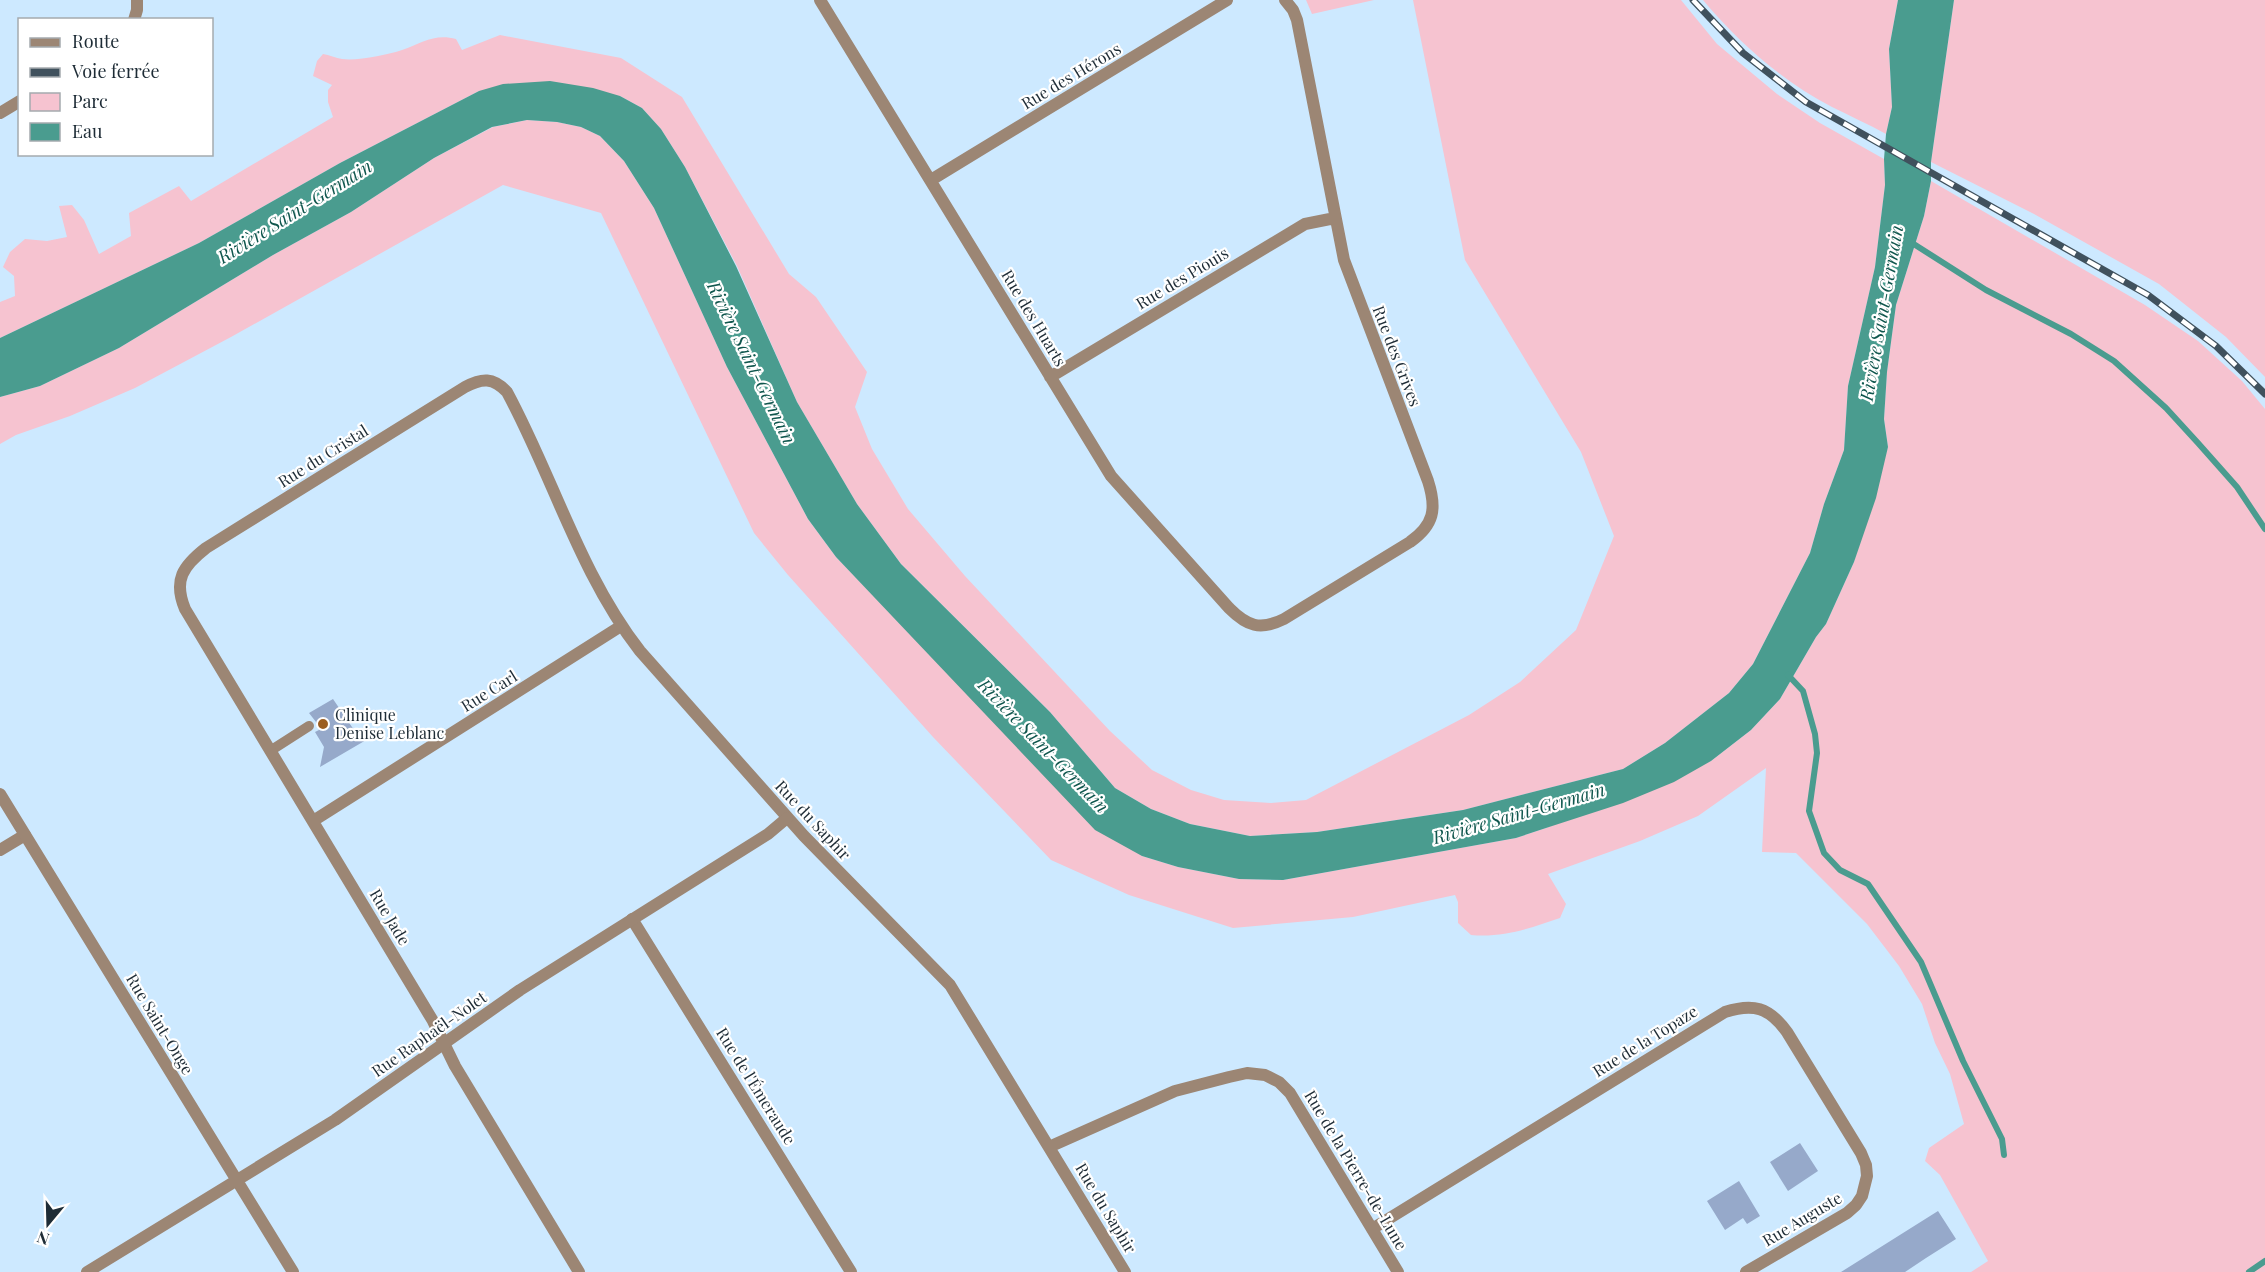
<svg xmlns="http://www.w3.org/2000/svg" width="2265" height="1272" viewBox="0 0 2265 1272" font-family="'Playfair Display',serif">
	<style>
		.green { fill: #f6c3d0 }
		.water { fill: #4a9c8f }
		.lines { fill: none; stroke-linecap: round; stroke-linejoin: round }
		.stream { stroke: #4a9c8f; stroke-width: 6 }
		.building { fill: #96a9ca }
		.service { stroke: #9c8674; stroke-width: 10 }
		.minor { stroke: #9c8674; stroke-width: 12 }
		.tertiary { stroke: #9c8674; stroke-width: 12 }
		.rail-casing { stroke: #40515d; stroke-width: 7 }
		.rail { stroke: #fff; stroke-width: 4.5; stroke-dasharray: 14; stroke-linecap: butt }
		.poi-dot { fill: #9b5e21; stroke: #fff; stroke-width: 2 }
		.labels { text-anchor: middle; stroke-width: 4.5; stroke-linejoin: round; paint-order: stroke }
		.street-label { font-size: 16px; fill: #1e2c36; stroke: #fff }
		.poi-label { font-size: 16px; fill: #1e2c36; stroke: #fff; text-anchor: start }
		.water-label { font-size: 18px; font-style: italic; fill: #0f564d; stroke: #fff }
	</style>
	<rect width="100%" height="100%" fill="#cde9ff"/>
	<path class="green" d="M1306,0h68l-62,14z
		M1413,0h268l36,44 60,50 43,29 64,36 1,26 -10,82 -27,119 -4,64 -20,54 -14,49 -57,111 -24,29 -64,50 -42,26 -160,41 -146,22 -67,4 -60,-12 -39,-15 -36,-21 -65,-76 -149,-148 -44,-60 -60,-102 -60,-136 -52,-99 -24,-38 -19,-21 -22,-12 -141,-5 -139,72 -141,80 -199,95v-36l15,-6 -1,-20 -11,-9 7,-15 15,-13 22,2 20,-4 -8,-31 13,-1 12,15 15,34 32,-18 -2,-23 50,-27 12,15 142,-84 -5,-15v-12l4,-5 -19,-9 4,-15 6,-7c6,1 13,4 19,5 16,2 45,-4 60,-9 20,-7 33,-17 54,-11l6,11 38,-15 121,23 61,39 107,177 27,23 51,75 -12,35 17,42 36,60 57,67 145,155 42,39 39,20 33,10 47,3 35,-3 163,-85 51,-33 56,-52 38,-94 -33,-84 -116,-192z
		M1703,0h195l-9,49 3,58 -6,27c-18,-10 -36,-18 -54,-27 -50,-26 -93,-64 -129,-107z
		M1954,0h311v377l-39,-40 -67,-53 -125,-70 -103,-52z
		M527,120l30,2 24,5 19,9 24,25 30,47 73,159 81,152 28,38 146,152 160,147 36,11 61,12 44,1 233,-42 30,-10 165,-67 40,-31 29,-31 36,-62 10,-13 28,-62 34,-115 -4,-28 3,-47 9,-67 28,-89 7,-35 214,124 53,36 44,40 23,28v863h-294l17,-11 -48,-86 -15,-14 4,-13 35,-24 -14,-50 -15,-31 -13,-39 -23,-38 -32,-42 -71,-71 -34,-1 4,-84 -68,48 -58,25 -92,33 18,30 -6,14c-29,10 -57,20 -89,17l-13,-12v-21l-3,-7 -102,22 -120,11 -104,-33 -78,-35 -118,-123 -145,-162 -34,-42 -153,-320 -98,-28 -272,152 -96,51 -65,28 -54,19 -16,9v-47l40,-11 79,-38 154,-93 78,-43 83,-54 59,-31z"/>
	<path class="water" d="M1898,0h56l-23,162v19l-7,35 -28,89 -9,67 -3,47 4,28 -12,51 -22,64 -28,62 -10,13 -36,62 -29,31 -40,31 -37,21 -51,21 -77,25 -30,10 -233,42 -44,-1 -61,-12 -36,-11 -47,-26 -259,-273 -28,-38 -81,-152 -73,-159 -30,-47 -24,-25 -19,-9 -24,-5 -30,-2 -35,7 -58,31 -83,54 -78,43 -154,93 -79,38 -40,11v-59l199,-95 141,-80 139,-72 24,-7 47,-3 43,7 27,8 22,12 19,21 24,38 51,99 61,136 60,102 44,60 149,148 65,76 36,21 39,15 60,12 67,-4 146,-22 160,-41 42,-26 64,-50 24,-29 57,-111 14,-49 20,-54 4,-64 27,-119 10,-82 -1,-26 2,-25 6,-27 -3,-58z"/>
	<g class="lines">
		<path class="stream" d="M1909,241l77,49 85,44 43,27 52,47 32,35 39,44 28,42
			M1788,675l15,16 12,43 2,19 -8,58 15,42 16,17 28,14 53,78 42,99 39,78 2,16
			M2249,1272l16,-11"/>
	</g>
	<path class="building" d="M333,699l21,31 19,6 -53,31 4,-20 -9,-15 4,-2 -3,-8 -7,-9z
		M1800,1143l18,28 -30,20 -18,-29z
		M1739,1181l21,35 -13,8 -4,-6 -18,12 -18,-29z
		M1938,1211l18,28 -30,19 -21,14h-64z"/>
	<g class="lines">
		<path class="service" d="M270,751l39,-25"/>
		<path class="minor" d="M820,0l291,476 118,132c18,18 31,23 55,11l126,-77c24,-17 27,-33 18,-61l-84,-221 -47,-240 -4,-10 -8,-10
			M134,20l3,-10v-10
			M0,113l20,-12
			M931,180l296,-180
			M1050,377l255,-153 30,-6
			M313,821l308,-195
			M0,850l25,-15
			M632,919l219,353
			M1049,1147l126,-56 54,-14 18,-4 18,2 14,7 11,11 108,179
			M1372,1229l353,-217c28,-9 44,-5 62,20l74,121 5,12 1,11 -5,20 -6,9 -9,8 -101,59
			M579,1272l-124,-206 -22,-45 -248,-412c-12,-29 -2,-43 21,-61l259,-161c17,-9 28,-10 42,5 46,85 73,182 133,259l164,185 146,149 175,287"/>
		<path class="tertiary" d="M0,794l293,478
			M87,1272l248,-152 185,-130 248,-156 19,-16"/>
		<g class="rail-casing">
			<path id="rail" d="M1693,0l50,53 63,49 342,193 68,51 49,48"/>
		</g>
		<use href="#rail" class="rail"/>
	</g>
	<circle class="poi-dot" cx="323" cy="724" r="6"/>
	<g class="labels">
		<g class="street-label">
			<text transform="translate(1071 76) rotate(-31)" y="6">Rue des Hérons</text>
			<text transform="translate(1182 278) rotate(-31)" y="6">Rue des Piouis</text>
			<text transform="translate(1034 318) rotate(59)" y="6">Rue des Huarts</text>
			<text transform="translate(1397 356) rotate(69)" y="6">Rue des Grives</text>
			<text transform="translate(323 456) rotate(-32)" y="6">Rue du Cristal</text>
			<text transform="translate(489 691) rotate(-32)" y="6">Rue Carl</text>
			<text transform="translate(813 820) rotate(47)" y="6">Rue du Saphir</text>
			<text transform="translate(390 917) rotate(59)" y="6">Rue Jade</text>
			<text transform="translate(160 1024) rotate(59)" y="6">Rue Saint-Onge</text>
			<text transform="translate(429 1034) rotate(-35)" y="6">Rue Raphaël-Nolet</text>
			<text transform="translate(1645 1041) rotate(-32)" y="6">Rue de la Topaze</text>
			<text transform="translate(756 1086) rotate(58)" y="6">Rue de l'Émeraude</text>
			<text transform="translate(1356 1170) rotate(59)" y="6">Rue de la Pierre-de-Lune</text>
			<text transform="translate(1106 1208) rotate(59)" y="6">Rue du Saphir</text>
			<text transform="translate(1802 1219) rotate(-31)" y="6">Rue Auguste</text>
		</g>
		<g class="poi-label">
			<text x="335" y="721">Clinique<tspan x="335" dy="18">Denise Leblanc</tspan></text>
		</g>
		<g class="water-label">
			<text transform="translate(295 212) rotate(-32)" y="6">Rivière Saint-Germain</text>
			<text transform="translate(1882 313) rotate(-80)" y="6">Rivière Saint-Germain</text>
			<text transform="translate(751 363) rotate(64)" y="6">Rivière Saint-Germain</text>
			<text transform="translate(1043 746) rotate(46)" y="6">Rivière Saint-Germain</text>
			<text transform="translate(1519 814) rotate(-16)" y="6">Rivière Saint-Germain</text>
		</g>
	</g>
	<rect x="18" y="18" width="195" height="138" fill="#ffffff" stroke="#a5abaf" stroke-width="1.5"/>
	<rect x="30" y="38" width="30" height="9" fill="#9c8674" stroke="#a5abaf" stroke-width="1.5"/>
	<text x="72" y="48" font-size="18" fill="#1e2c36">Route</text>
	<rect x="30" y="68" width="30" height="9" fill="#40515d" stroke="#a5abaf" stroke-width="1.5"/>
	<text x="72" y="78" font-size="18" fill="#1e2c36">Voie ferrée</text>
	<rect x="30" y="93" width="30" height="18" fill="#f6c3d0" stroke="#a5abaf" stroke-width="1.5"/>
	<text x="72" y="108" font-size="18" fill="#1e2c36">Parc</text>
	<rect x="30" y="123" width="30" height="18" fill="#4a9c8f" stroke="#a5abaf" stroke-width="1.5"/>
	<text x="72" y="138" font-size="18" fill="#1e2c36">Eau</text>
	<g transform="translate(48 1224) rotate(199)" stroke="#ffffff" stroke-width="4.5" paint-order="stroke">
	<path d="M0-4.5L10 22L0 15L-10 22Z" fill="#1e2c36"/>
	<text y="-9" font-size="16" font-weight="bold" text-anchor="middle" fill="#1e2c36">N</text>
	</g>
</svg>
